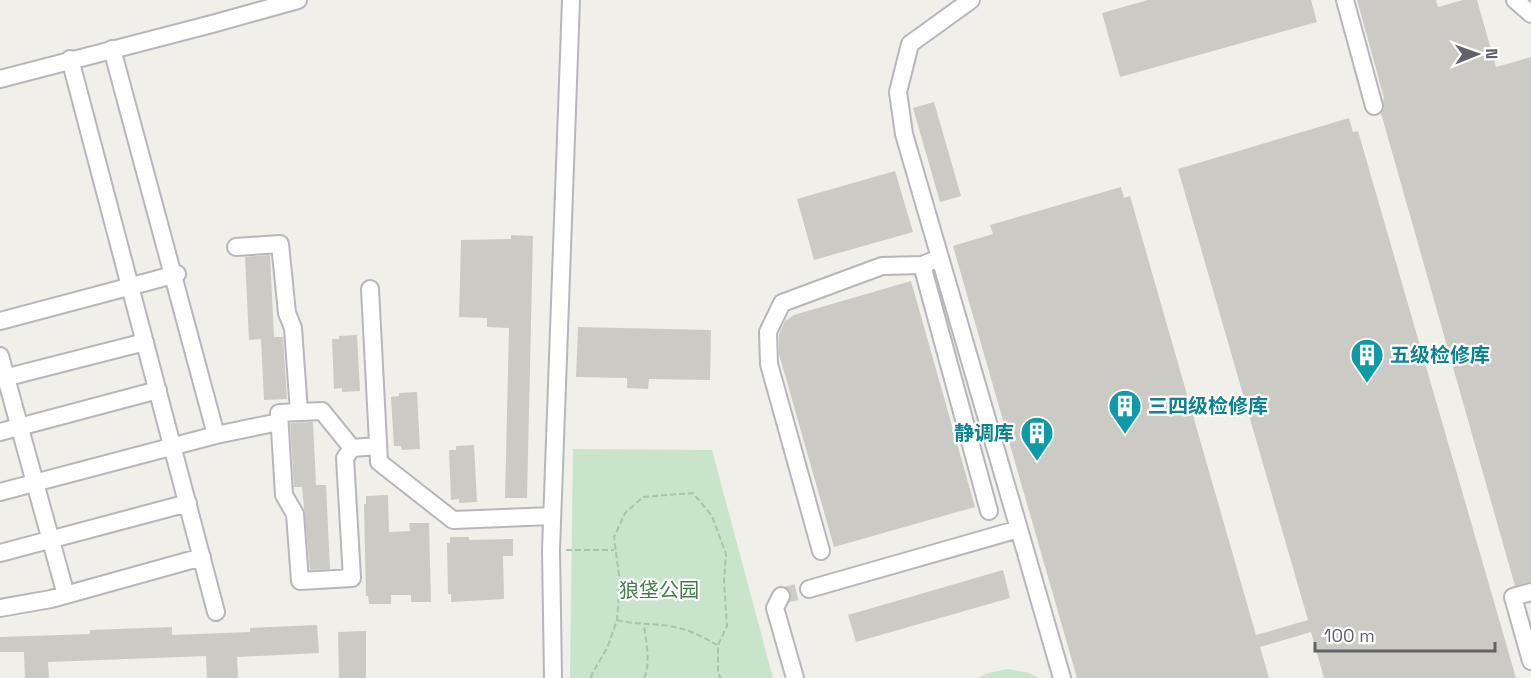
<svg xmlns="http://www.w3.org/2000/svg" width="1531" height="678" viewBox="0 0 1531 678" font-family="'Space Grotesk','Noto Sans SC',sans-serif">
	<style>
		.green { fill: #c8e5cb }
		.building { fill: #cccac5 }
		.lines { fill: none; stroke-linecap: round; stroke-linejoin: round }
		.minor-tunnel { stroke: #ccccc8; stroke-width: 16; stroke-dasharray: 16 8; stroke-linecap: butt }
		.minor-casing { stroke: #b5b7bb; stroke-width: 20 }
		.path { stroke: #a1c5af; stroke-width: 2; stroke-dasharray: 6 3; stroke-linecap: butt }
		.minor { stroke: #fff; stroke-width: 16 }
		.labels { text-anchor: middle; stroke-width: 4.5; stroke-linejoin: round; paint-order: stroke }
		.culture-label { font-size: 20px; font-weight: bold; fill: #0d838f; stroke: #fff; text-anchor: start }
		.park-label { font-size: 20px; fill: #3e8047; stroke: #fff }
	</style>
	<rect width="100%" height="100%" fill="#f0efe9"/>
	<path class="green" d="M573,449l139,1 61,228h-203z
		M1008,669l21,4 10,5h-61l10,-5z"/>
	<path class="building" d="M1148,0h163l6,22 -197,55 -18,-64z
		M1357,0h79l2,7 25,-7h14l19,67 35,-10v525l-16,4 -134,-473 3,-5 -1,-9 1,-1z
		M934,102l27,94 -21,6 -27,-94z
		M1349,118l4,14 5,-1 158,547h-192l-13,-46 -51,15 9,31h-192l-124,-432 40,-12 -3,-9 131,-38 3,11 6,-2 126,439 52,-15 -130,-451z
		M895,171l18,61 -99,28 -17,-61z
		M511,235l22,1 -6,262h-22l4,-170 -22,-1v-9l-28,-1 2,-77 50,-1z
		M270,255l4,82h9l4,62 -23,1 -3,-61 -12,1 -4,-83z
		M911,281l64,226 -141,40 -55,-193v-20l6,-13 9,-6z
		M578,327l133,3 -1,50 -61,-1 -1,10 -21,-1v-10l-51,-1z
		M357,335l3,56 -18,1v-4l-8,1 -2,-50h7v-3z
		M417,392l3,57 -18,1 -1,-4h-7l-3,-49 8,-1v-3z
		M313,422l3,63h10l4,84 -20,1 -8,-83h-8l-4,-64z
		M474,445l3,57 -18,1v-4l-8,1 -2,-50h7v-4z
		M388,495l1,37 21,-1 -1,-8h20l2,79h-20v-7h-20v9h-22l-1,-8h-2l-2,-92h2v-8z
		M450,537h19v3l44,-1v17h-10l1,43 -53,3v-8h-3l-1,-51h3z
		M1003,570l7,28 -154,44 -8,-27z
		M317,625l2,28 -82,4 1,21h-31l-1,-22 -158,6 1,16h-24l-1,-26h-24v-15l90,-3v-4l82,-3v8l78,-3v-4z
		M366,631v47h-27l-1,-46z"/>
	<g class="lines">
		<path class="minor-tunnel" d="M781,596l28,-7"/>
		<g class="minor-casing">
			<path id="minor" d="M1345,0l29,106
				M1515,0l16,14
				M112,49l104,386
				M70,59l146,553
				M0,79l212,-55 86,-24
				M236,247l44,-3 7,69 6,15 6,84
				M922,265l67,246
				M370,289l9,173 74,58 99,-4
				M0,321l177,-47
				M0,356l66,239
				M0,379l145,-37
				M0,432l158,-42
				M352,448l-30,-37 -43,2 5,82 11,19 5,67 52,-3 -7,-120 7,-10 26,-2
				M0,492l216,-57 63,-13
				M1019,529l43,149
				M821,551l-52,-187 -1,-32 14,-29 100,-37 40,-1 18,-7
				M0,553l188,-50
				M809,589l210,-60 -115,-395 -6,-42 12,-48 61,-44
				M1531,592l-18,5 18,64
				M781,596l-6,12 20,70
				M0,608l51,-9 151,-42
				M553,678l-2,-128 20,-550"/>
		</g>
		<path class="path" d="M566,550h48
			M617,620c19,5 38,3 57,7 16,3 29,10 43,18
			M591,678l1,-4 16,-28 9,-26 3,-37 -6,-46 11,-24 18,-16 50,-4 19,23 14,38 -2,27 3,45 -9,19v28l3,5
			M644,678c7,-14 2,-37 0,-53"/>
		<use href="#minor" class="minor"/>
	</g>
	<defs>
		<g id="building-pin" transform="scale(1.725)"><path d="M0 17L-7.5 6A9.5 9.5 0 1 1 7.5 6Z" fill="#0f9aa8" stroke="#fff"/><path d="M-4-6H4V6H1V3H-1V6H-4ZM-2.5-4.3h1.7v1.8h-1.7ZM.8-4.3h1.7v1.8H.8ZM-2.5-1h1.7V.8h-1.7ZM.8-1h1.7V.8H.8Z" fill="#fff"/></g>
	</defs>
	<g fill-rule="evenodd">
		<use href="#building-pin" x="1367" y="355"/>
		<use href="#building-pin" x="1125" y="406"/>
		<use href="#building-pin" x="1037" y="433"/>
	</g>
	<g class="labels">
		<g class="culture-label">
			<text x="1390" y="362">五级检修库</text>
			<text x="1148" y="413">三四级检修库</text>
			<text x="1014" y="440" text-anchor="end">静调库</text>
		</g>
		<g class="park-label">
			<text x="659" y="597">狼垡公园</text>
		</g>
	</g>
	<g transform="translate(1477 54) rotate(89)" stroke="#ffffff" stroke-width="4.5" paint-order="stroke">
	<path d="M0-4.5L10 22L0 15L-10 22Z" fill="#606267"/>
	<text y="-9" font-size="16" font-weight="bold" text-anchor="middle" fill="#606267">N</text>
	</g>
	<path d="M1315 642v9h180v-9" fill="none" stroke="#606267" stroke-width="3"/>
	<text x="1324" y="642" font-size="18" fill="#606267" stroke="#ffffff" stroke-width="4.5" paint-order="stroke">100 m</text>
</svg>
